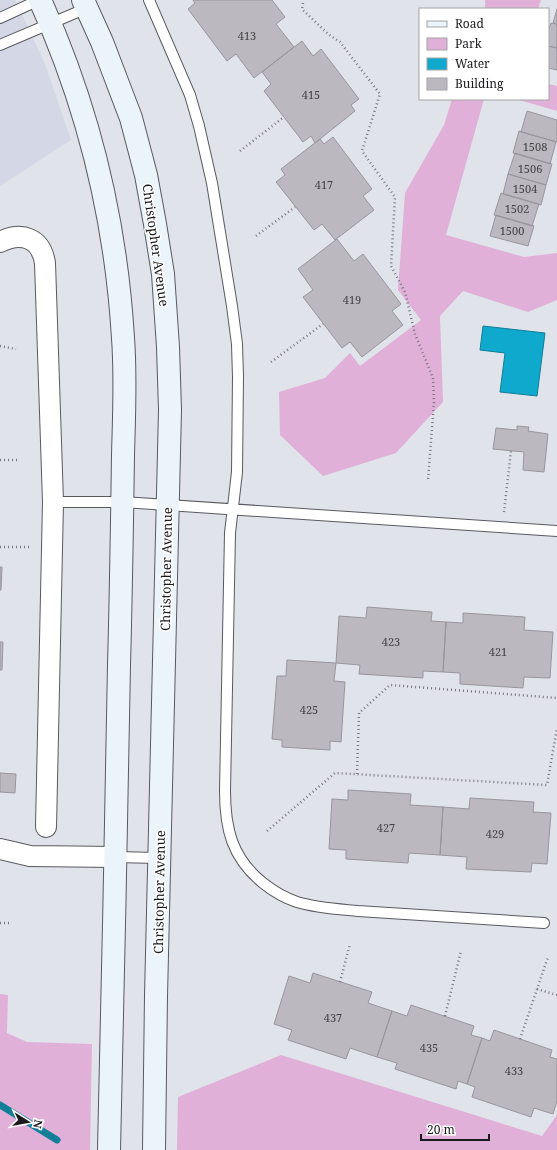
<svg xmlns="http://www.w3.org/2000/svg" width="557" height="1150" viewBox="0 0 557 1150" font-family="'Noto Serif',serif">
	<style>
		.built { fill: #d4d7e5 }
		.green { fill: #e0b0d9 }
		.water { fill: #0ea9cc; stroke: #127e98 }
		.lines { fill: none; stroke-linecap: round; stroke-linejoin: round }
		.stream { stroke: #127e98; stroke-width: 7 }
		.building { fill: #bbb9bf; stroke: #98969c }
		.lane-casing { stroke: #595a60; stroke-width: 12 }
		.street-casing { stroke: #595a60; stroke-width: 22 }
		.secondary-casing { stroke: #595a60; stroke-width: 24 }
		.path { stroke: #76777b; stroke-width: 2.5; stroke-dasharray: 1 3; stroke-linecap: butt }
		.lane { stroke: #fff; stroke-width: 10 }
		.street { stroke: #fff; stroke-width: 20 }
		.secondary { stroke: #ecf4fb; stroke-width: 22 }
		.labels { text-anchor: middle; stroke-width: 3; stroke-linejoin: round; paint-order: stroke }
		.number-label { font-size: 11px; fill: #424246 }
		.street-label { font-size: 13px; fill: #1a1a1d; stroke: #fff }
	</style>
	<rect width="100%" height="100%" fill="#e1e3ea"/>
	<path class="built" d="M0,0h15l30,64 26,76 -71,46z"/>
	<path class="green" d="M485,0h56l-3,9h-53z
		M548,84l9,2v25l-41,-12h32z
		M452,99h32l-38,136 78,22 33,-4v47l-29,12 -65,-21 -23,25 3,86 -47,51 -73,23 -43,-41 -1,-43 46,-14 25,-25 10,13 61,-46 -23,-30 7,-97 39,-68z
		M0,994l8,1 -1,38 20,9 65,2 -2,106h-90z
		M281,1055l261,81 15,-21v35h-380l1,-53z"/>
	<path class="water" d="M483,326l62,7 -8,63 -37,-4 5,-39 -25,-3z"/>
	<g class="lines">
		<path class="stream" d="M0,1105l57,35"/>
	</g>
	<path class="building" d="M193,0h79l13,17 -9,7 18,23 -40,31 -18,-24 -9,7 -39,-52 7,-6z
		M557,9v15l-4,-1z
		M551,23l6,1v24l-9,-2v-15z
		M302,41l11,15 8,-7 38,50 -8,6 4,6 -40,32 -4,-7 -8,6 -39,-51 7,-7 -9,-12z
		M548,46l9,2v22l-9,-2z
		M527,111l30,9v22l-36,-10z
		M519,131l37,11 -6,22 -37,-11z
		M333,137l39,52 -9,7 11,14 -39,30 -13,-16 -8,6 -38,-48 9,-7 -4,-6 39,-30 4,5z
		M515,153l37,11 -6,21 -38,-11z
		M508,174l38,11 -5,20 -38,-11z
		M501,193l38,11 -7,22 -38,-11z
		M496,215l38,11 -6,20 -38,-10z
		M337,239l17,22 9,-7 38,50 -9,7 11,14 -41,32 -12,-15 -8,6 -39,-51 10,-7 -15,-21z
		M517,426l12,1 -1,4 20,3 -4,38 -21,-2 1,-18 -31,-3 3,-21 21,2z
		M0,567h2l-1,23h-1z
		M367,607l65,5 -1,9 15,1 -3,50 -20,-1v7l-64,-4 1,-9 -24,-2 3,-47 27,2z
		M463,613l62,4 -1,13 29,2 -3,46 -26,-1 -1,11 -63,-4v-11l-17,-1 3,-50 17,1z
		M0,642h3l-1,28h-2z
		M287,660l49,3 -2,18 11,1 -4,60 -11,-1v9l-48,-3v-7l-10,-1 5,-63h9z
		M0,773l16,1 -1,19 -15,-1z
		M348,790l63,4 -1,11 33,2 -3,48 -31,-2 -1,10 -62,-4v-9l-17,-1 3,-50 16,1z
		M470,798l64,4 -1,10 18,1 -4,51 -15,-1 -1,9 -65,-3 1,-12 -27,-2 3,-48 26,2z
		M313,973l59,19 -4,11 24,8 -15,46 -27,-9 -4,11 -58,-19 4,-10 -18,-6 15,-48 21,7z
		M411,1005l63,21 -3,9 11,3 -15,46 -9,-3 -2,8 -61,-20 2,-6 -20,-6 15,-46 15,5z
		M494,1030l58,20 -2,7 7,2v42l-4,13 -19,-6 -3,9 -59,-20 3,-10 -8,-3 15,-46 8,3z"/>
	<g class="lines">
		<g class="lane-casing">
			<path id="lane" d="M149,0l41,95 9,31 13,57 20,123 5,38 1,33 -1,95 -7,61 -5,258c0,38 7,67 38,92 10,8 22,15 34,19 20,6 40,7 61,9l186,12
				M0,18l39,-18
				M0,45l87,-37
				M53,502h70l434,29
				M115,857l44,1"/>
		</g>
		<g class="street-casing">
			<path id="street" d="M0,242c22,-11 41,-4 45,21l8,239 -7,325
				M0,849l30,7 85,1"/>
		</g>
		<g class="secondary-casing">
			<path id="secondary" d="M40,0c48,106 76,222 83,338 3,39 1,78 0,117 -1,70 -2,140 -4,210 -3,162 -6,323 -10,485
				M83,0l19,42 29,76 15,57 9,49 8,50 5,73 2,63 -14,586 -2,154"/>
		</g>
		<path class="path" d="M303,3l-1,6 26,25 12,8 40,52 -18,57 33,46 -4,69 14,26 10,42 18,44 1,24 -6,78
			M240,151l44,-34
			M256,236l39,-29
			M0,346l16,3
			M271,362l52,-38
			M0,460h20
			M504,512l7,-61
			M0,547h32
			M357,774l2,-61 31,-28 167,13
			M267,831l68,-58 212,12 10,-57
			M0,923h12
			M340,982l10,-38
			M537,989l20,6
			M445,1016l16,-65
			M520,1039l28,-82"/>
		<use href="#lane" class="lane"/>
		<use href="#street" class="street"/>
		<use href="#secondary" class="secondary"/>
	</g>
	<g class="labels">
		<g class="number-label">
			<text x="247" y="40">413</text>
			<text x="311" y="99">415</text>
			<text x="535" y="151">1508</text>
			<text x="530" y="173">1506</text>
			<text x="324" y="189">417</text>
			<text x="525" y="193">1504</text>
			<text x="517" y="213">1502</text>
			<text x="512" y="235">1500</text>
			<text x="352" y="304">419</text>
			<text x="391" y="646">423</text>
			<text x="498" y="656">421</text>
			<text x="309" y="714">425</text>
			<text x="386" y="832">427</text>
			<text x="495" y="838">429</text>
			<text x="333" y="1022">437</text>
			<text x="429" y="1052">435</text>
			<text x="514" y="1075">433</text>
		</g>
		<g class="street-label">
			<text transform="translate(156 245) rotate(82)" y="5">Christopher Avenue</text>
			<text transform="translate(166 569) rotate(-89)" y="5">Christopher Avenue</text>
			<text transform="translate(159 892) rotate(-89)" y="5">Christopher Avenue</text>
		</g>
	</g>
	<rect x="419" y="8" width="130" height="92" fill="#ffffff" stroke="#a3a3a5"/>
	<rect x="427" y="21" width="20" height="6" fill="#ecf4fb" stroke="#a3a3a5"/>
	<text x="455" y="28" font-size="12" fill="#1a1a1d">Road</text>
	<rect x="427" y="38" width="20" height="12" fill="#e0b0d9" stroke="#a3a3a5"/>
	<text x="455" y="48" font-size="12" fill="#1a1a1d">Park</text>
	<rect x="427" y="58" width="20" height="12" fill="#0ea9cc" stroke="#a3a3a5"/>
	<text x="455" y="68" font-size="12" fill="#1a1a1d">Water</text>
	<rect x="427" y="78" width="20" height="12" fill="#bbb9bf" stroke="#a3a3a5"/>
	<text x="455" y="88" font-size="12" fill="#1a1a1d">Building</text>
	<g transform="translate(28 1122) rotate(101)" stroke="#ffffff" stroke-width="3" paint-order="stroke">
	<path d="M0-3L7 15L0 10L-7 15Z" fill="#1a1a1d"/>
	<text y="-6" font-size="11" font-weight="bold" text-anchor="middle" fill="#1a1a1d">N</text>
	</g>
	<path d="M421 1134v6h68v-6" fill="none" stroke="#1a1a1d" stroke-width="2"/>
	<text x="427" y="1134" font-size="12" fill="#1a1a1d" stroke="#ffffff" stroke-width="3" paint-order="stroke">20 m</text>
</svg>
